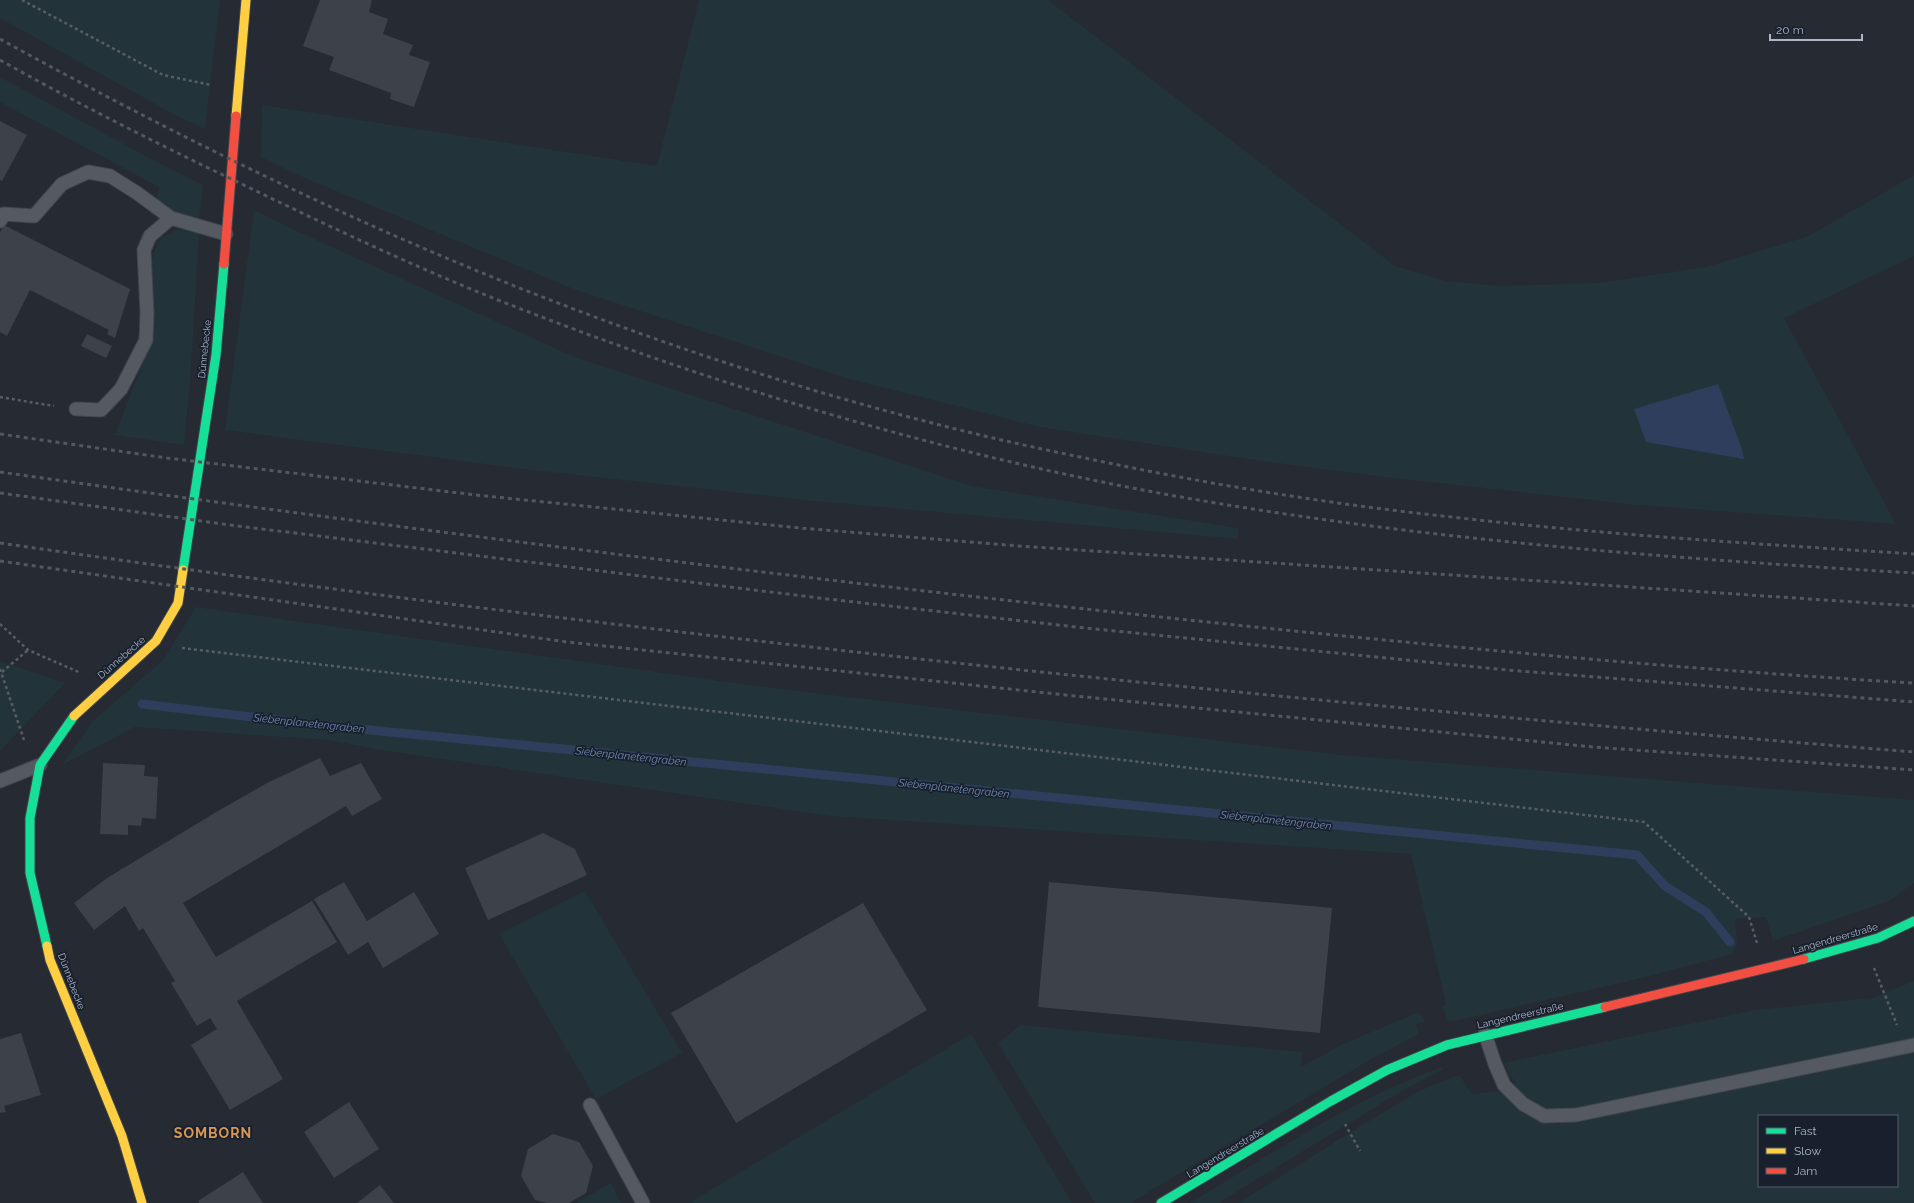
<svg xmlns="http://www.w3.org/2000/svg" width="1914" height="1203" viewBox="0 0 1914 1203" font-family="Raleway,sans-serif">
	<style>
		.green { fill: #223439; fill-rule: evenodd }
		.water { fill: #2e3e5c }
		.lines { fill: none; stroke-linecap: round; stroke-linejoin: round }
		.stream { stroke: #2e3e5c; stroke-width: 9 }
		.building { fill: #3d4149 }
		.lane-casing { stroke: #41454c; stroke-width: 15 }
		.fast-casing { stroke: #41454c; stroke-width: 11 }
		.slow-casing { stroke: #41454c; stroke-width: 11 }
		.jam-casing { stroke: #41454c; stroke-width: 11 }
		.path { stroke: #585d65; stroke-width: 2.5; stroke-dasharray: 3 3; stroke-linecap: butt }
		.lane { stroke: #545962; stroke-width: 13 }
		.fast { stroke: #16e098; stroke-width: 9 }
		.slow { stroke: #ffcf43; stroke-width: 9 }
		.jam { stroke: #f24e42; stroke-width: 9 }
		.rail { stroke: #53585f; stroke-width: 3; stroke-dasharray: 4 4; stroke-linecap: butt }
		.labels { text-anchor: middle; stroke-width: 3.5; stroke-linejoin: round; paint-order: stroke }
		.street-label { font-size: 10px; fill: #adb5c6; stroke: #18202e }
		.water-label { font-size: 11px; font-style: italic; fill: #7389b1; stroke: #18202e }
		.district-label { font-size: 14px; font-weight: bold; letter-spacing: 1px; fill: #da9754; stroke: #18202e }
	</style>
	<rect width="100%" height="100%" fill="#252a33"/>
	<path class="green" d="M0,0h220l-15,129 -30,-14 -175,-97z
		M699,0h349l347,266 51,15 52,5 101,-3 107,-16 103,-31 105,-61v81l-130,62 112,206 -258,-19 -262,-29 -128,-17 -208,-32 -191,-48 -273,-89 -276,-114 -39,-19 1,-52 395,61z
		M0,77l155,84 48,24 -4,34 -24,-6 -18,-14 2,-12 -159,-85z
		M254,210l36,18 287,130 395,128 266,42v11l-434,-39 -281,-31 -298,-39z
		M178,229l21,4 -9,150 -6,62 -69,-10 34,-88 3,-87c5,-20 9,-23 26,-31z
		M196,607l559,79 586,69 573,45v83l-25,18 -116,40 -7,-24 -31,2 2,25 -5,10 -86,23 -187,43 -11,1 -6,-15 4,-2 -35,-150 -581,-38 -449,-66 -52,-10 -194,-13 -73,38 31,-44 70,-61z
		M0,661l65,22 -65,68z
		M585,891l97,162 -86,46 -97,-165z
		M1914,981v222h-675l118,-75 62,-37 40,-16 13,19 46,-5 -14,-26 252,-53 116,-12zM1759,1116h138v70h-138z
		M1419,1012l6,9 -9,3 3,10 -46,24 -243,145h-35l-97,-160 22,-18 282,27 -1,15 42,-23z
		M971,1034l101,169h-383z
		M1442,1067v3l-35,18 -189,115h-28c81,-49 162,-104 252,-136z
		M611,1183l10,20h-45z"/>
	<path class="water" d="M1718,384l24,65 2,10 -98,-17 -12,-33z"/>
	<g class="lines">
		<path class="stream" d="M142,704l177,21 1318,130 28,31 41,26 24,30"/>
	</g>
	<path class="building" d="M320,0h52l-3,12 19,7 -5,15 30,11 -4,10 21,7 -16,45 -24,-8 1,-6 -62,-23 5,-13 -31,-11z
		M0,121l27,14 -25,46 -2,-1z
		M4,225l126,64 -15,49 -8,-4 2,-4 -79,-40 -23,46 -7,-4v-100z
		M87,334l25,12 -6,12 -25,-12z
		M320,758l10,18 31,-13 21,36 -30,17 -6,-10 -163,97 33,54 96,-56 25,41 -100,59 46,78 -53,31 -39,-65 26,-16 -7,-11 -13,8 -26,-43 4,-2 -32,-53 -4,3 -14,-25 -31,24 -20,-27 33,-25 111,-67 49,-28z
		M103,763l42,2 -1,11 14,1 -2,42 -14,-1 -1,8 -13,-1v10l-28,-1z
		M543,833l32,16 12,26 -99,45 -23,-52z
		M344,882l23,39 47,-29 25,42 -56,34 -15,-26 -20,13 -34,-56z
		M1049,882l283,26 -12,125 -282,-26z
		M863,903l64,107 -191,113 -65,-110z
		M21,1033l20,62 -37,11 2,6 -6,1v-74z
		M349,1102l30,47 -45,29 -30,-46z
		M553,1134l26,8 14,24 -7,27 -17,10h-22l-12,-3 -14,-24 7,-27z
		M243,1172l20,31h-64l-1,-2z
		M380,1185l14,18h-37z"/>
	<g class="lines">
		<g class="lane-casing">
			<path id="lane" d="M0,221l4,-7 30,2 28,-32 26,-12 22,4 27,17 34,25
				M76,409l25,1 20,-21 25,-49 1,-27 -3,-63 6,-14 21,-18 55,16
				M0,781l40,-16
				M1485,1034l10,30 9,21 19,19 21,12 32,-1 338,-70
				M590,1105l53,98"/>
		</g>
		<g class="fast-casing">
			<path id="fast" d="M183,570l33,-215 8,-91
				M47,946l-17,-73v-55l10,-53 34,-49
				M1804,959l74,-21 36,-17
				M1161,1203l170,-102 56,-31 60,-25 158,-38"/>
		</g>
		<g class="slow-casing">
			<path id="slow" d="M236,116l10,-116
				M74,716l82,-75 22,-38 5,-33
				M47,946l3,14 72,176 20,67"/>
		</g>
		<g class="jam-casing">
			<path id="jam" d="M224,264l12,-148
				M1605,1007l199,-48"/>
		</g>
		<path class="path" d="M22,0l141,75 48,10
			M0,397l54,9
			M0,624l28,26 53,23
			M182,648l1462,174 105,95 8,26
			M0,669l24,71
			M2,672l26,-22
			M1874,968l23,57
			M1345,1124l15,27"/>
		<use href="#lane" class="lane"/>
		<use href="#fast" class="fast"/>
		<use href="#slow" class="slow"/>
		<use href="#jam" class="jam"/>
		<path class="rail" d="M0,39c176,97 357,186 545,259 175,68 356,123 540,160 121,26 244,46 367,59 154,18 308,27 462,37
			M0,60c73,41 148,79 223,115 91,44 182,88 275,125 215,85 438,152 666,194 248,45 499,64 750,79
			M0,434l167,24 309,37 324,33 219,18 895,60
			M0,472c367,52 735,99 1104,139 270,29 540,56 810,72
			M0,493l230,32 589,73 266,30 422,42 407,32
			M0,543c635,92 1274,158 1914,209
			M0,561l567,81 508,54 518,51 321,23"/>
	</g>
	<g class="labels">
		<g class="street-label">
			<text transform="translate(204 349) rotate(-84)" y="4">Dünnebecke</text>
			<text transform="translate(121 657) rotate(-41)" y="4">Dünnebecke</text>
			<text transform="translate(1835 938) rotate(-16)" y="4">Langendreerstraße</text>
			<text transform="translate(72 981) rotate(69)" y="4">Dünnebecke</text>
			<text transform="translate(1520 1015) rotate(-13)" y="4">Langendreerstraße</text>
			<text transform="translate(1225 1152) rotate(-31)" y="4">Langendreerstraße</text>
		</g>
		<g class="water-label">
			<text transform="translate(309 723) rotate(6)" y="4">Siebenplanetengraben</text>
			<text transform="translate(631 756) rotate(6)" y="4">Siebenplanetengraben</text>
			<text transform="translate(954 788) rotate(6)" y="4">Siebenplanetengraben</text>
			<text transform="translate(1276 820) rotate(6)" y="4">Siebenplanetengraben</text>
		</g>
		<g class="district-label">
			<text x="213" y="1138">SOMBORN</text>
		</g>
	</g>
	<rect x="1758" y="1115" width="140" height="72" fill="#18202e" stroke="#545c6b"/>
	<rect x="1766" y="1128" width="20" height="6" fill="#16e098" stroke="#545c6b"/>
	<text x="1794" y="1135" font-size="12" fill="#adb5c6">Fast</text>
	<rect x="1766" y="1148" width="20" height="6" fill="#ffcf43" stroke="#545c6b"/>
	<text x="1794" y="1155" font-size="12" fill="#adb5c6">Slow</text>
	<rect x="1766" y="1168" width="20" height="6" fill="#f24e42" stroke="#545c6b"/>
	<text x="1794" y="1175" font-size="12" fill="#adb5c6">Jam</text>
	<path d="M1770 34v6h92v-6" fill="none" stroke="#adb5c6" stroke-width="2"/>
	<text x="1776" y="34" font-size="12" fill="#adb5c6" stroke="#18202e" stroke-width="3" paint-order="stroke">20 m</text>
</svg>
